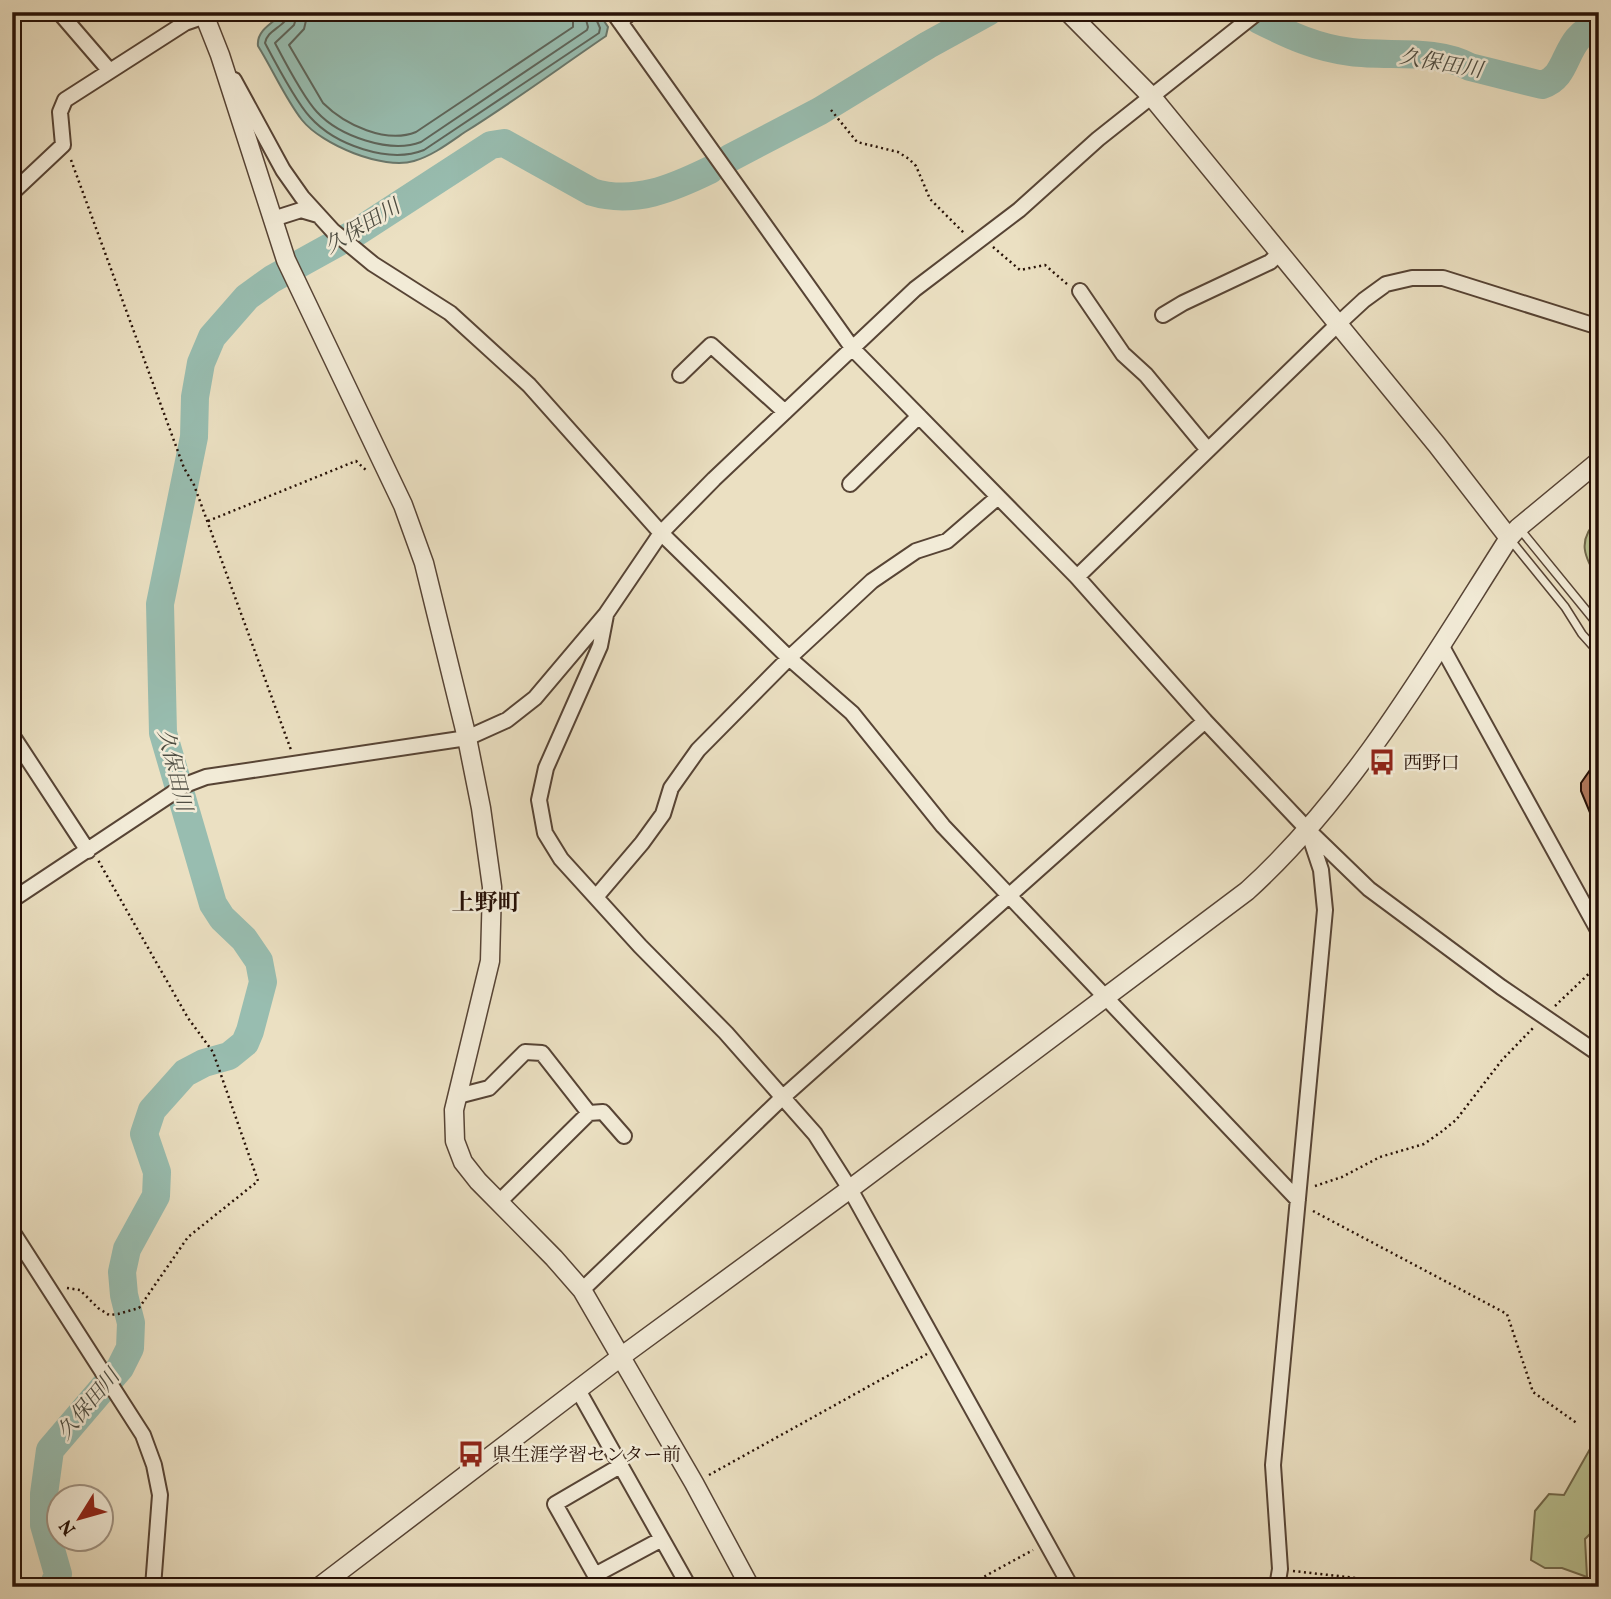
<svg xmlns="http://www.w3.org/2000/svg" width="1611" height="1599" viewBox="0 0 1611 1599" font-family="Vollkorn,'Noto Serif JP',serif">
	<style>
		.green { fill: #b9c292; stroke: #70694c; stroke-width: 2 }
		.water { fill: #98bdb0; stroke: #6a786c; stroke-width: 2 }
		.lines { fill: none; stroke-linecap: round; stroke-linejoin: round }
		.shore { stroke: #5f665b; stroke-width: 2 }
		.river { stroke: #98bdb0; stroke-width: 28 }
		.service-casing { stroke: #574435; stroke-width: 10 }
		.minor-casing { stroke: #574435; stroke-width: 18 }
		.tertiary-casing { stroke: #574435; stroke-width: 21 }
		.path { stroke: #261006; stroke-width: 2.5; stroke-dasharray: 2 3.5; stroke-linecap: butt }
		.service { stroke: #f2ebd7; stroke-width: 7 }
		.minor { stroke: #f2ebd7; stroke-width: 14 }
		.tertiary { stroke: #f2ebd7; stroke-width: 18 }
		.wall { fill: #b0785c; stroke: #261006; stroke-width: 2 }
		.building { fill: #cd8b6b; stroke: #261006; stroke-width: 2 }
		.labels { text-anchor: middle; stroke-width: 5; stroke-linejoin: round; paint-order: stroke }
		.poi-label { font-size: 19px; fill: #261006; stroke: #f2ebd7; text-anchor: start }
		.water-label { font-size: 21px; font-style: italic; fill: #4e4d42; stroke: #f2ebd7 }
		.quarter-label { font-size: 23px; font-weight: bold; fill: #261006; stroke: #f2ebd7 }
	</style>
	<rect width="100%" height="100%" fill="#ebe0c2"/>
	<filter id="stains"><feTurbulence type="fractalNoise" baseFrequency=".00286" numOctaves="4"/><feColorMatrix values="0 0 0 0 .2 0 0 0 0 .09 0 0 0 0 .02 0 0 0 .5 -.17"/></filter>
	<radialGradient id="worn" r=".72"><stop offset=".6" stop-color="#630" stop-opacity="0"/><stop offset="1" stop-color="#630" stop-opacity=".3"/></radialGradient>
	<path class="green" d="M1599,518v63c-15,-24 -23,-41 0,-63z
		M1599,1433v92l-14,14 2,38 -25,-9h-17l-14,-8 4,-49 14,-17 15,1z"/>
	<path class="water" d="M285,12h313l10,15 -2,9c-47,32 -93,66 -141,96 -16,11 -33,24 -51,29 -31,9 -92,-16 -112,-41 -17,-22 -29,-50 -44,-74 -2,-16 16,-24 27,-34z"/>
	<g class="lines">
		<path class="shore" d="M289,12c-2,15 -22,17 -24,31 10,19 31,59 45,74 25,28 79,47 114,33l175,-117 1,-5 -7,-16
			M298,12l-4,13 -19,18c10,19 28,54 42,69 22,24 73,42 104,30l166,-112 1,-3 -4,-15
			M308,12l-4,17 -15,16 34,58c22,22 63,41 93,29l157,-105v-15"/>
		<path class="river" d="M1259,20c30,15 58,28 92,32 38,5 85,-4 119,15l72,18c30,-9 19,-48 57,-60
			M730,158l90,-47 108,-66 60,-33
			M53,1587l5,-13 -14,-49v-31l6,-44 70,-82 10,-20 1,-25 -7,-28 -2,-23 5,-23 29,-53 1,-24 -13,-38 8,-24 33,-37 19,-10 25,-7 16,-13 5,-12 13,-49 -4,-21 -15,-22 -22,-21 -9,-14 -50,-171 -3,-129 34,-167 1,-40 6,-34 11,-26 35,-40 25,-18 85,-47 134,-87 13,-2 88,49c42,13 81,-4 118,-22"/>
		<g class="service-casing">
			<path id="service" d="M1519,528l80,98
				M1509,538l56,69 17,27 17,19"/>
		</g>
		<g class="minor-casing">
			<path id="minor" d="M59,12l50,58
				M613,12l240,337 224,228 128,144 103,109 61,59 132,98 98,67
				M620,22l11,-10
				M234,80l49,90 19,27 31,34 40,33 77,49 79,72 132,148 128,125 63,55 91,113 355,374
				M12,193l51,-48 -3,-33 5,-12 120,-77 32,-11
				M273,219l28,-9 17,5
				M1080,291l43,63 23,21 62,75
				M1163,315l20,-12 87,-41 10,-9
				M680,375l31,-30 74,67
				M850,484l69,-68
				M1077,577l261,-253 26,-24 22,-16 26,-6h31l156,49
				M606,615l-6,31 -54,122 -7,32 6,33 16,26 79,87 86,87 89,101 35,55 221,398
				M1441,645l158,287
				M12,735l76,116
				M596,897l46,-54 21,-29 8,-26 27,-38 91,-92 83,-77 44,-30 31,-10 51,-44
				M12,900l173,-115 21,-8 261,-39 40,-18 28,-22 71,-84 55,-81 53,-54 201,-190 104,-79 79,-71 160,-127
				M458,1096l31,-8 36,-36 17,1 47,60
				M499,1202l90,-89 14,-1 21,24
				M12,1231l131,204 11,30 6,30 -7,92
				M582,1290l201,-193 422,-376
				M578,1390l111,197
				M620,1466l-65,38 40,71 67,-36
				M1277,1587l3,-18 -7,-104 52,-555 -4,-40 -12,-36"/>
		</g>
		<g class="tertiary-casing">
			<path id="tertiary" d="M203,12l17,43 66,205 117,245 21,58 43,175 14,70 11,79 -2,74 -36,149 1,31 8,21 15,19 76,77 28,32 112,193 56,104
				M1068,12l84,85 285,348 72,93
				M319,1587l303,-231 228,-167 397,-298c108,-98 184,-231 262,-353l9,-10 81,-67"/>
		</g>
		<path class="path" d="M831,110l26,32 41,10 11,7 7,7 14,33 35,35
			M71,160l113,308 10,17 97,265
			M993,247l27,23 25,-5 22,19
			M208,521l148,-60 11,10
			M1555,1006l44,-42
			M1315,1186l27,-9 38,-20 44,-13 17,-12 15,-12 46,-60 31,-32
			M1313,1211l194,103 26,78 45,32
			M67,1288l13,2 18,18 11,7 9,-1 21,-6 49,-71 70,-56 -45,-129 -25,-34 -90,-158
			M709,1475l218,-121
			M1293,1571l99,11 13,5
			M965,1587l68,-37"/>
		<use href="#service" class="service"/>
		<use href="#minor" class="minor"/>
		<use href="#tertiary" class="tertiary"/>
	</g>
	<path class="wall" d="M1599,757v68l-6,-5 -12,-29v-8z"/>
	<path class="building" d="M1599,757v35l-7,-17v-8z"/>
	<defs>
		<g id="bus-bare" transform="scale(2.1)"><path d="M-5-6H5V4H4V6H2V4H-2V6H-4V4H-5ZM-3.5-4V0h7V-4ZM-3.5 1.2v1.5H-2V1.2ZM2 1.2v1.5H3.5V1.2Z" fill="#8f2418" stroke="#f2ebd7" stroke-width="2.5" paint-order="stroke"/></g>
	</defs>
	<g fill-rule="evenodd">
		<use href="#bus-bare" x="1382" y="762"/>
		<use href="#bus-bare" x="471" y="1454"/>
	</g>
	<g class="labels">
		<g class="poi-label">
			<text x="1403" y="769">西野口</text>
			<text x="492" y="1461">県生涯学習センター前</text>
		</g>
		<g class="water-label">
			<text transform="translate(1441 63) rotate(10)" y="7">久保田川</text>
			<text transform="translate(362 226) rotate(-31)" y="7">久保田川</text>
			<text transform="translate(175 770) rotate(76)" y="7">久保田川</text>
			<text transform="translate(88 1404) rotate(-50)" y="7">久保田川</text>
		</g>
		<g class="quarter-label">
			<text x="486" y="910">上野町</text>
		</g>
	</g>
	<rect width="1611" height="1599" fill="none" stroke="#ebe0c2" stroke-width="42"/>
	<rect x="14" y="14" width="1583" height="1571" fill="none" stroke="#261006" stroke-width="3.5"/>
	<rect x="21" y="21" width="1569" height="1557" fill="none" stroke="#261006" stroke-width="2"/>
	<g transform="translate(80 1518) rotate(233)"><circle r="33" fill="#f2ebd7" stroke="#a09383" stroke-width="2"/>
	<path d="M0-5L12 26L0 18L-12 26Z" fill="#8f2418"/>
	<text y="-10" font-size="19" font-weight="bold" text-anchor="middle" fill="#261006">N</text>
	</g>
	<rect width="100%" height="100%" filter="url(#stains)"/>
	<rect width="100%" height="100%" fill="url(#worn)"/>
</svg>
